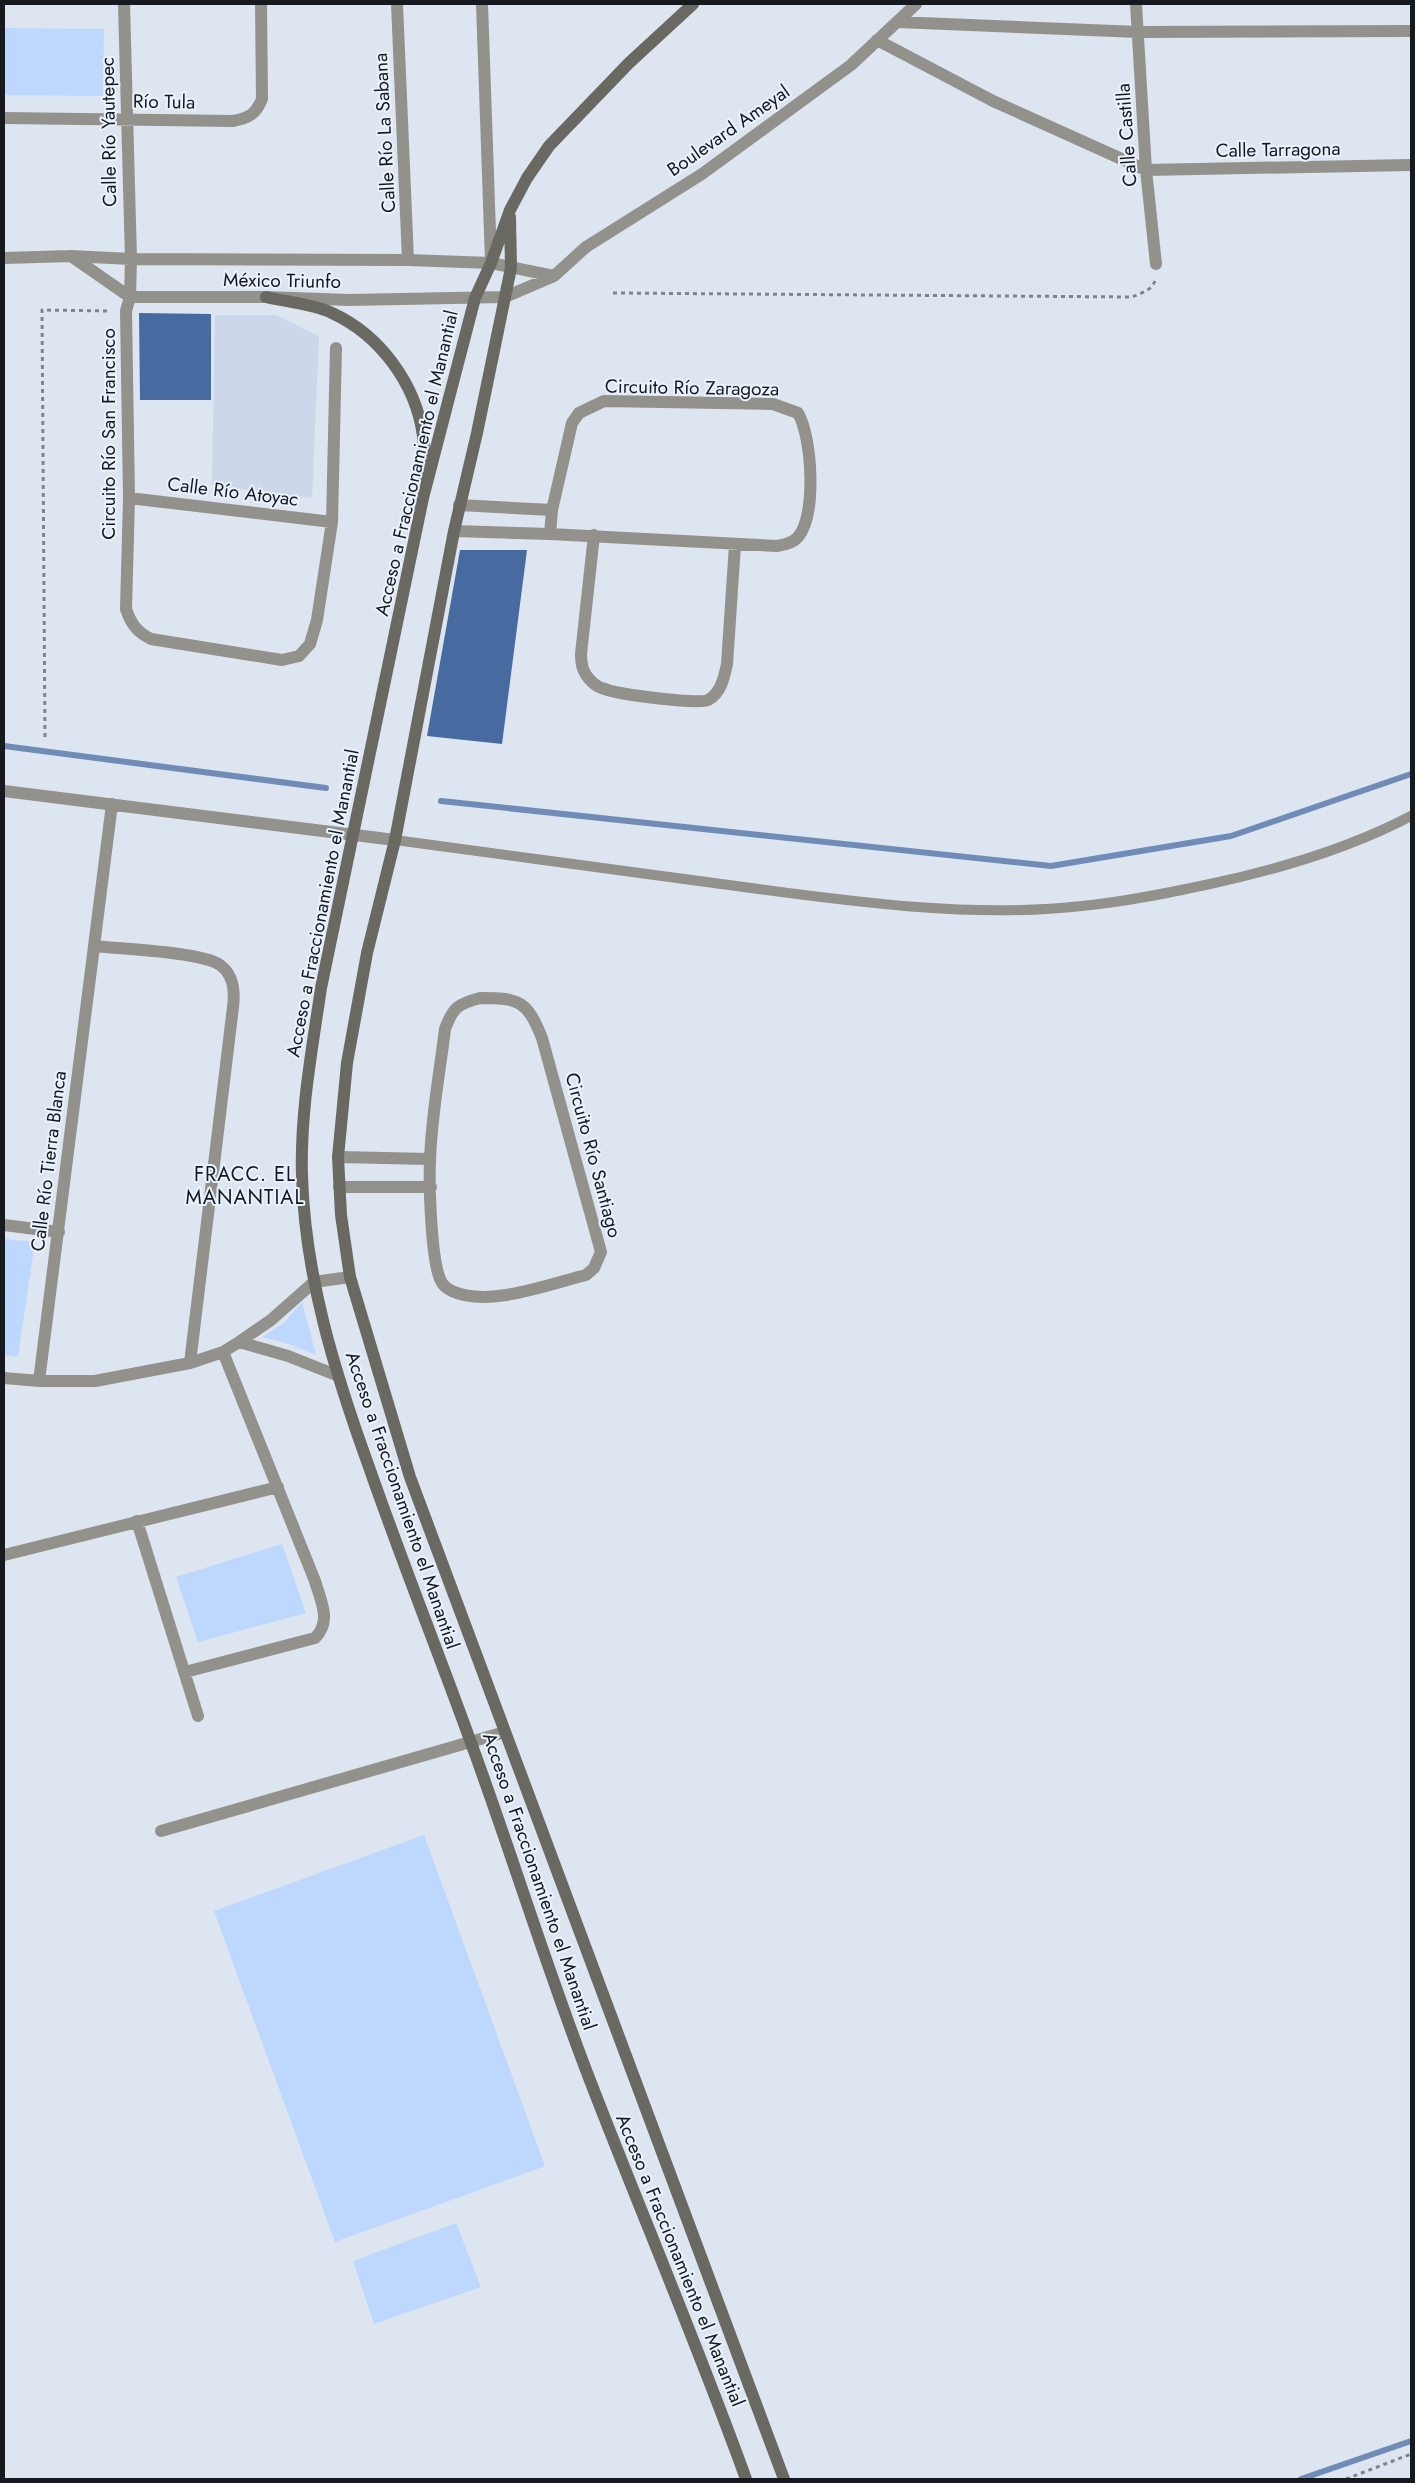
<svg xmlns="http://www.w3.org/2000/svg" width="1415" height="2483" viewBox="0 0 1415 2483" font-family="Jost,sans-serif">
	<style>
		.built { fill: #ccd8ea }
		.green { fill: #bdd7fd }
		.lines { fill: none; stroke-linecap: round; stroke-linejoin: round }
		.stream { stroke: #708cb6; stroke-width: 6 }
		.building { fill: #476ba0 }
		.path { stroke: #7e848c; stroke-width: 3; stroke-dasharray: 4 4; stroke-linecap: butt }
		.service { stroke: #92918b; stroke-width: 10 }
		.minor { stroke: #92918b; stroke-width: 12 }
		.secondary { stroke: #6a6961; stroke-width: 12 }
		.labels { text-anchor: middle; stroke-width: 4; stroke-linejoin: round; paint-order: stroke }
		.street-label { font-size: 19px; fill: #16191d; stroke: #eaf2fe }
		.neighbourhood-label { font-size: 20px; letter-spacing: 1px; fill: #16191d; stroke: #eaf2fe }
	</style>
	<rect width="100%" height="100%" fill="#dde5f1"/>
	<path class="built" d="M215,315h61l43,21 -7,162 -100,-13z"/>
	<path class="green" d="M4,28l100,1 -1,67 -99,-1z
		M4,1239l31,3 -17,115 -14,-2z
		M302,1302l14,53 -27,-11 -27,-7 22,-14z
		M282,1544l24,69 -108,29 -22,-65z
		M424,1835l121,331 -210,76 -121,-331z
		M456,2223l25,64 -107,37 -21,-63z"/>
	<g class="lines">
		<path class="stream" d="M4,746l322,42
			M441,801l610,65 180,-30 180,-62
			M1301,2479l110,-38"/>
	</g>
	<path class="building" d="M139,313l72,1v86h-71z
		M460,550h67l-25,194 -75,-8z"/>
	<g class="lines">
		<path class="path" d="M613,293l519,4c9,-4 21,-7 23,-17
			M45,737l-3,-427 67,1
			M1346,2479l65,-25"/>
		<path class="service" d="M395,840c101,14 203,27 304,41 122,16 261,39 383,25 43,-4 86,-13 128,-22 70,-15 138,-35 201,-68"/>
		<path class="minor" d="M124,4l7,255 -1,38 -4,14 3,187 -3,111c5,15 11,23 25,30l131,21 17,-4 11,-12 7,-24 15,-98 4,-174
			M397,4l11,256
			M482,4l9,257
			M1136,4l10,166 10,94
			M897,22l241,10 273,-1
			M877,40l116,61 153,69 265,-5
			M4,118l229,3c16,-3 23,-7 29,-22l-1,-95
			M71,256l59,41h136l83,3 156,-3 49,-21 32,-29 116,-73 149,-109 65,-61
			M4,258l67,-2 60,3 277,1 83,3 63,13
			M604,401l169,3 25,9c14,24 19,102 0,124 -5,6 -14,8 -21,9l-227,-12 2,-24 20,-87 7,-10z
			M129,498l203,24
			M459,505l93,5
			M454,531l96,3
			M594,535l-13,119c0,11 2,19 10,27 4,4 9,7 14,8 11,5 94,16 103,11 13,-7 16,-22 19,-36l8,-119
			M4,791l391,49
			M94,946c27,3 108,6 126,19 14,10 15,26 13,42l-43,356
			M480,998c40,0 47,3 62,40l59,214 -7,16 -8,7c-37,9 -98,33 -134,16 -4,-2 -9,-5 -11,-10 -10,-19 -12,-96 -11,-120 1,-43 10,-90 15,-132 8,-22 13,-25 35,-31z
			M338,1157l92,2
			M339,1187h92
			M4,1225l55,7
			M239,1342l49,14 48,19
			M4,1378l35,3h56l95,-18 33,-11 16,-10 32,-22 43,-38 36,-5
			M39,1381l73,-577
			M137,1521l61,195
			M4,1555l274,-68
			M185,1672l130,-34c17,-17 6,-36 0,-57l-92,-229
			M161,1831l344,-99"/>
		<path class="secondary" d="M693,4l-64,59 -80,83 -22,32 -17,32 -19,53 -16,35 -52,200 -102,490c-9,62 -21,125 -19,188 3,101 33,197 67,291 32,92 68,182 101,273 42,114 77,230 121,343 51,132 107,263 155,396
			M510,217l1,51 -34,165 -23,98 -59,309 -28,113 -20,110 -9,94 3,58 9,62 60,200 374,1002
			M266,297c21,5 47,7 66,16 48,22 84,71 91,123 2,14 0,29 0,42"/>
	</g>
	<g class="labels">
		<g class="street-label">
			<text transform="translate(164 101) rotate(1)" y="7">Río Tula</text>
			<text transform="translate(728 130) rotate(-35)" y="7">Boulevard Ameyal</text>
			<text transform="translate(108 132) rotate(-91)" y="7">Calle Río Yautepec</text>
			<text transform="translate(384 133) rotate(-93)" y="7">Calle Río La Sabana</text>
			<text transform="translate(1126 135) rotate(-94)" y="7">Calle Castilla</text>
			<text transform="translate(1278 149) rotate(-1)" y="7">Calle Tarragona</text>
			<text transform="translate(282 280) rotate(1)" y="7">México Triunfo</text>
			<text transform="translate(692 387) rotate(1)" y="7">Circuito Río Zaragoza</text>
			<text transform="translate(108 434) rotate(-90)" y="7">Circuito Río San Francisco</text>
			<text transform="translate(416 463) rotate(-77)" y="7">Acceso a Fraccionamiento el Manantial</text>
			<text transform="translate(233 491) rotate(7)" y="7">Calle Río Atoyac</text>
			<text transform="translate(322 903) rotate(-79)" y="7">Acceso a Fraccionamiento el Manantial</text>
			<text transform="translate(594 1155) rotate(75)" y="7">Circuito Río Santiago</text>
			<text transform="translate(48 1161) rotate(-83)" y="7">Calle Río Tierra Blanca</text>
			<text transform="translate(403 1500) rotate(71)" y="7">Acceso a Fraccionamiento el Manantial</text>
			<text transform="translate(540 1881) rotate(71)" y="7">Acceso a Fraccionamiento el Manantial</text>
			<text transform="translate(681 2260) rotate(68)" y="7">Acceso a Fraccionamiento el Manantial</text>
		</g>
		<g class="neighbourhood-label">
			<text x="245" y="1181">FRACC. EL<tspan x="245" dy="23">MANANTIAL</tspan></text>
		</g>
	</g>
	<rect width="1415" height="2483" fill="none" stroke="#16191d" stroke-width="10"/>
</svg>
